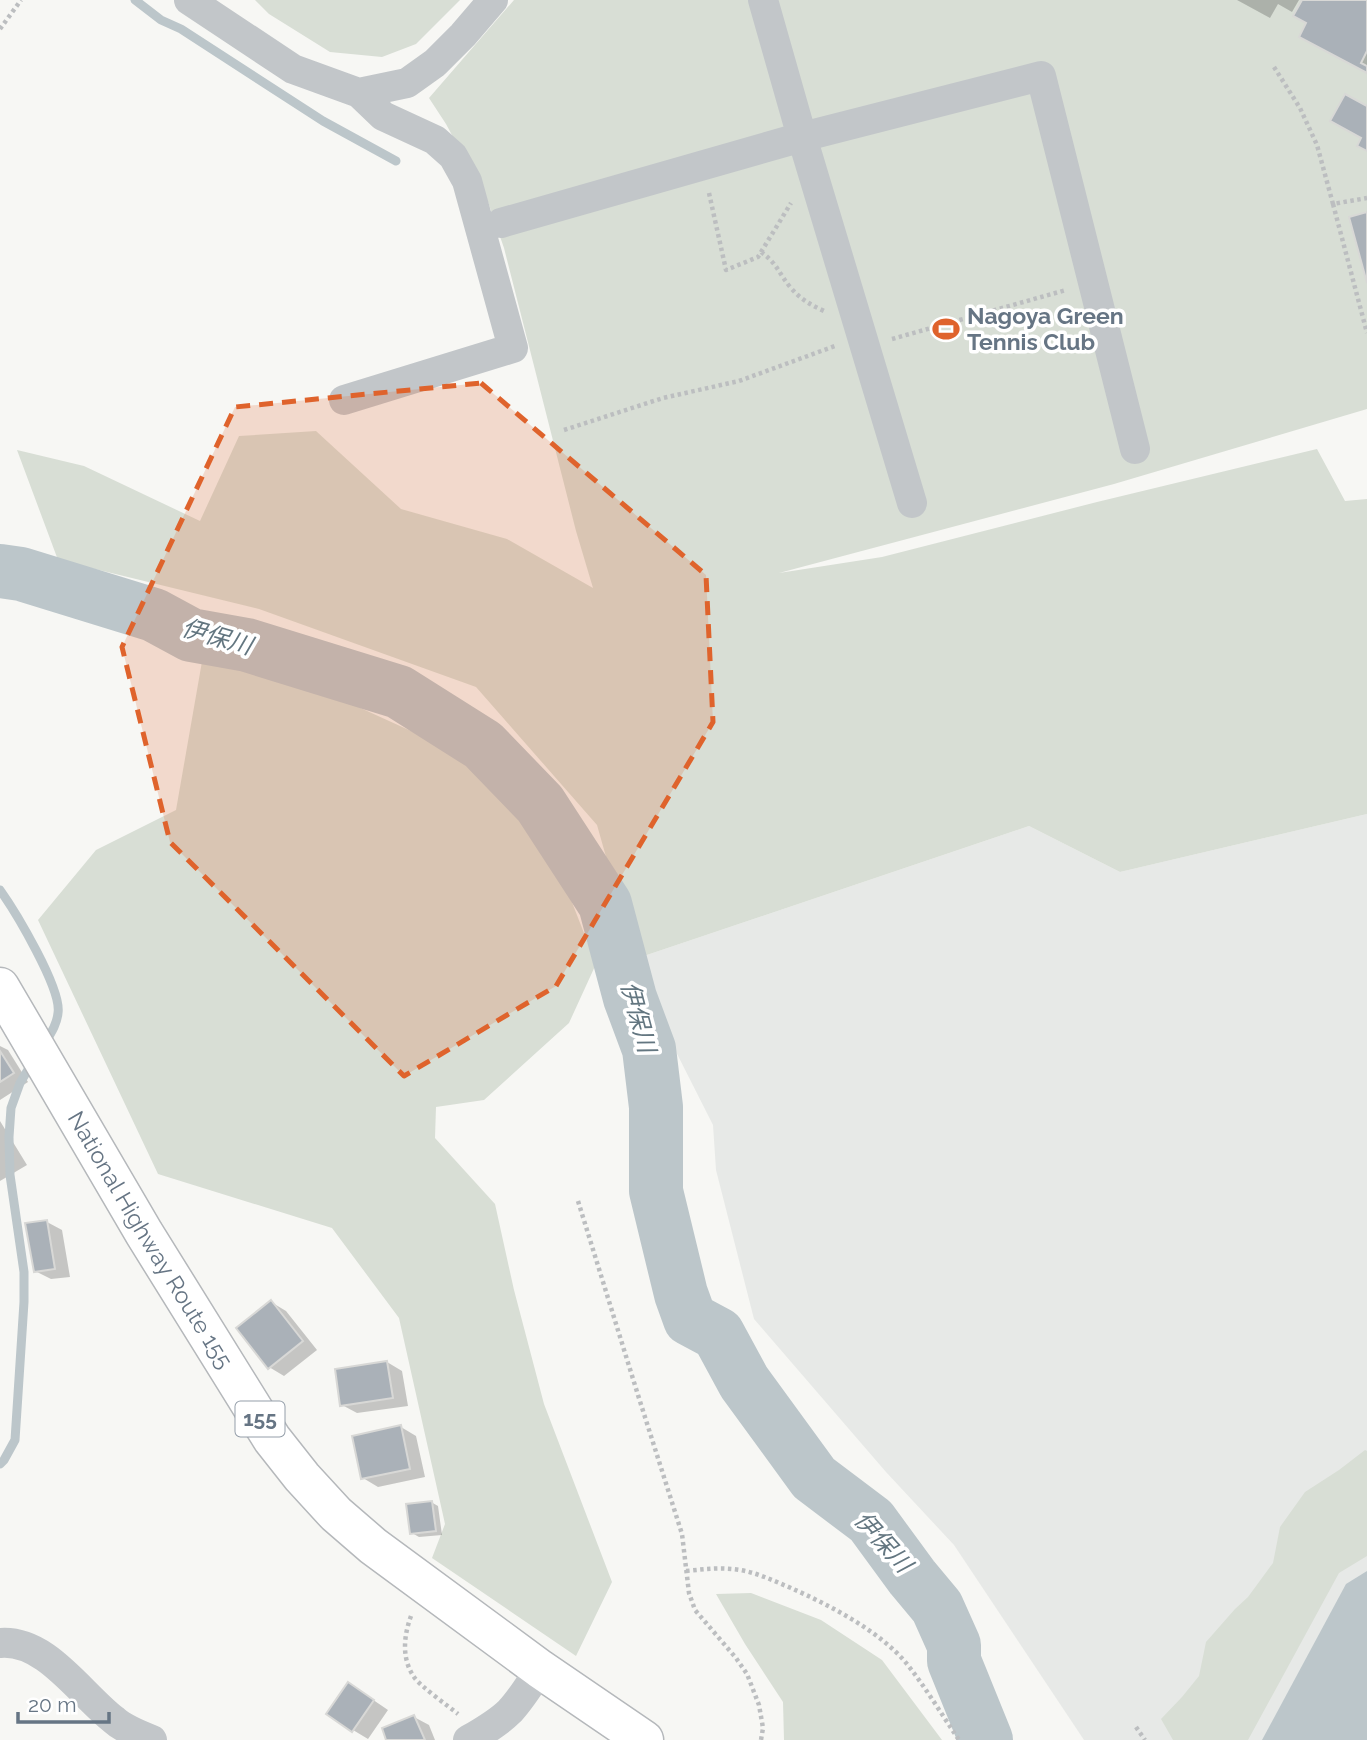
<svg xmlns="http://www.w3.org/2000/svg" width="1367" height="1740" viewBox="0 0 1367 1740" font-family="Raleway,'Noto Sans JP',sans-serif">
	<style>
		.built { fill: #e7e9e7 }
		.green { fill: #d8ded5 }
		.water { fill: #bcc6ca }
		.shadow { fill: #0003 }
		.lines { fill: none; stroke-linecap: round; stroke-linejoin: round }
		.stream { stroke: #bcc6ca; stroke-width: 9 }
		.river { stroke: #bcc6ca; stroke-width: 54 }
		.building { fill: #aab1b8; stroke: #d8d8d6; stroke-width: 2 }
		.highway-casing { stroke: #b5b8bb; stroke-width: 41 }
		.path { stroke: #bcbec0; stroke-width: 4.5; stroke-dasharray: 3.5 3.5; stroke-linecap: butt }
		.minor { stroke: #c2c6c9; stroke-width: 30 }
		.highway { stroke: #fff; stroke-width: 38 }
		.marked { fill: #df632c; fill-opacity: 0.2; stroke: #df632c; stroke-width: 5; stroke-dasharray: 14 9; stroke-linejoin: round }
		.labels { text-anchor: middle; stroke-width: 7; stroke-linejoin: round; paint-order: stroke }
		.shield { fill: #fff; stroke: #949ea9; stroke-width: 2 }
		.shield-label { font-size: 21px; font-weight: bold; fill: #667584 }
		.poi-label { font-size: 23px; font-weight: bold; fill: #667584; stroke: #fff; text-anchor: start }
		.street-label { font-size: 23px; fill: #667584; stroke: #fff }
		.water-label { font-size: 24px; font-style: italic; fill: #637680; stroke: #fff }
	</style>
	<rect width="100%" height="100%" fill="#f7f7f4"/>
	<path class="built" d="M1367,814v926h-283l-130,-195 -68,-73 -132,-153 -38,-149 -3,-45 -45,-89 -33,-77 394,-133 91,46z"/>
	<path class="green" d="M255,0h205l-44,44 -34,13 -52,-5 -61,-38z
		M514,0h853v409l-253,75 -335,89 103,-16 215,-55 220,-53 28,52 22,-2v315l-247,58 -91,-46 -394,133 -38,-134 -121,-138 -217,-78 -201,-49 -41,-110 67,16 116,55 39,-85 77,-5 85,78 106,30 86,49 -17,-57 -72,-283 -16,-46 -42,-78 -17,-26z
		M204,650l117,40 123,56 103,92 49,126 -27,59 -85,77 -48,7 -1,31 60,66 19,86 30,114 68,178 -36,74 -144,-98 13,-34 -46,-206 -67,-90 -174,-54 -120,-254 58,-70 80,-40z
		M1365,1450l2,1v105l-28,17 -91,167h-75l-12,-21 21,-22 17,-21 7,-34 29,-33 13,-12 25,-34 7,-36 25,-35 34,-22z
		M751,1593l70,27 61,40 60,80h-158l-1,-38 -38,-58 -29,-50z"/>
	<path class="water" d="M1367,1571v169h-105l84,-156z"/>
	<path class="shadow" d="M1237,0h62l-7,12 -14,-8 -8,14z
		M1304,0h63v73l-58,-50z
		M0,1046l8,4 20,32 -28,18z
		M0,1121l27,44 -27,16z
		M47,1222l15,8 8,47 -19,2 -16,-8z
		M271,1302l15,9 31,39 -33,26 -15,-9z
		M387,1362l15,9 6,35 -51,7 -15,-8z
		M401,1427l15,9 9,41 -47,10 -15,-9z
		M431,1502l7,4 4,29 -23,2 -7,-4z
		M363,1693l25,17 -20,29 -15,-9z
		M414,1717l15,8 6,15h-47z"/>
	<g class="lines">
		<path class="stream" d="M135,0l26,20 20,9 142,92 73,40
			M0,890c15,21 62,99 58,123 -1,11 -7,20 -13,30
			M0,1464l4,-4 11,-20 9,-138v-30l-14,-97 -1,-38 2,-29 9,-25 12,-20"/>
		<path class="river" d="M0,571l21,3 133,41 37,20 56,10 152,47 84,53 57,59 65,100 25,94 19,51 7,58v84l25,103 9,25 28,15 26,48 70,96 57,43 41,56 25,30 17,38v16l32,79"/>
	</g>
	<path class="building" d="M1302,0h65v51l-6,12 6,3v7l-68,-36 7,-14 -13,-7z
		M1345,94l22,12v45l-10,-5 4,-8 -31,-17z
		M1367,212v71l-18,-66z
		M0,1051l14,22 -14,9z
		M47,1220l8,49 -21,3 -9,-49z
		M271,1300l32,41 -35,28 -32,-41z
		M387,1361l6,37 -53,8 -5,-37z
		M401,1425l9,44 -49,10 -9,-43z
		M432,1501l4,30 -26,3 -4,-30z
		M348,1682l26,18 -22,32 -26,-18z
		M414,1715l11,25h-39l-4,-12z"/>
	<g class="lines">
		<g class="highway-casing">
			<g id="highway">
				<path id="s1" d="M0,987l144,246 128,206 30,38 34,37 37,32 167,123 104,71"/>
			</g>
		</g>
		<path class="path" d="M0,29l21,-29
			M1274,67l26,41 17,37 16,59 34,-6
			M709,193l17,77 32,-13 33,-54
			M1333,204l34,129
			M761,252c16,11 18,22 30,36 9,11 20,17 33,23
			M892,339l174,-49
			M564,430l99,-32 76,-17 96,-35
			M578,1201l60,194 44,139 7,59 6,17 41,48 11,16 12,31 4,23 -2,12
			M686,1571c19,-2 36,-4 54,-1 18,3 34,11 51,18 38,17 89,43 116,76 19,24 35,51 52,76
			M411,1616c-7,19 -10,42 3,61 7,10 33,28 44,37
			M1136,1727l9,13"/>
		<path class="minor" d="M189,0l104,69 66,24 24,23 52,24 18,16 14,25 46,167 -169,52
			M763,0l39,137 110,366
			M359,93l48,-10 28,-20 28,-28 30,-35
			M501,223l301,-86 239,-61 94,373
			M0,1643c46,-4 80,51 114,77 10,9 25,15 38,20
			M468,1740c14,-8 30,-17 42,-29 12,-13 21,-28 30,-42"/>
		<use href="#highway" class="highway"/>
	</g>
	<path class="marked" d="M481,383l225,192 7,147 -157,264 -152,90 -234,-234 -48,-195 113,-240z"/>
	<defs>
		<g id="stadium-bare" transform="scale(2.1)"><path d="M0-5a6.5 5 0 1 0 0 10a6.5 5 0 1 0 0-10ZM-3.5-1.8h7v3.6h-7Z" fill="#df632c" stroke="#fff" stroke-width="2.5" paint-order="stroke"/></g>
	</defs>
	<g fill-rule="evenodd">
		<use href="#stadium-bare" x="946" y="329"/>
	</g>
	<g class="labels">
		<rect class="shield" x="235.5" y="1401.5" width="49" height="35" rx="5"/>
		<g class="shield-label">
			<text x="260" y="1426">155</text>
		</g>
		<g class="poi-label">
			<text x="967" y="324">Nagoya Green<tspan x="967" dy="26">Tennis Club</tspan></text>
		</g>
		<g class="street-label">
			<text dy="8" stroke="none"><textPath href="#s1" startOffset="294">National Highway Route 155</textPath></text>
		</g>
		<g class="water-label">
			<text transform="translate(217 637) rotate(16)" y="8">伊保川</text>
			<text transform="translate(638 1017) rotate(75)" y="8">伊保川</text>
			<text transform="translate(883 1542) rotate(48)" y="8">伊保川</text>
		</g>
	</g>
	<path d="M18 1712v10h91v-10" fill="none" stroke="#667584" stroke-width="3.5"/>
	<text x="28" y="1712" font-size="21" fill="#667584" stroke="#ffffff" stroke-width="5" paint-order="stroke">20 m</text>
</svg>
